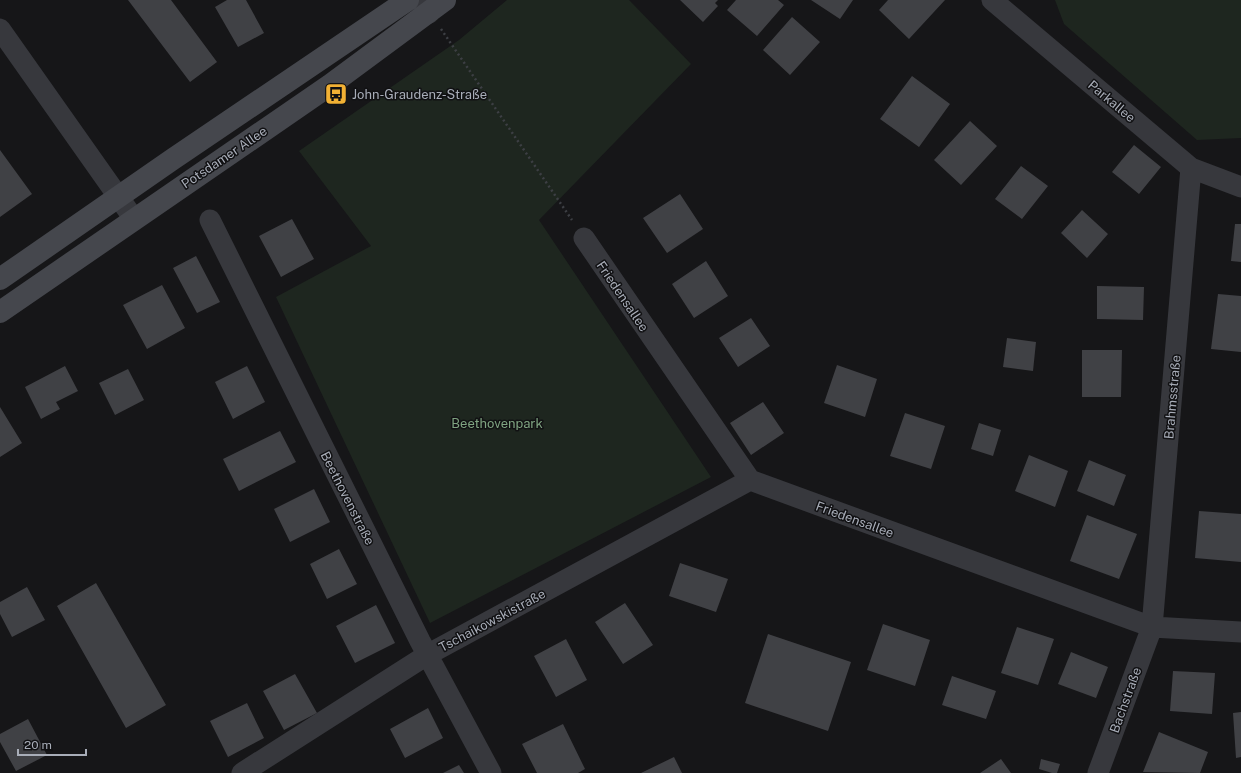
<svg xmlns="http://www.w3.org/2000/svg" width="1241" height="773" viewBox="0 0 1241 773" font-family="'Public Sans',sans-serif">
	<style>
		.green { fill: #1e261f }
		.building { fill: #404145 }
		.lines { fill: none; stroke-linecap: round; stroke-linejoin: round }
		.path { stroke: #3d3f44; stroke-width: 2.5; stroke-dasharray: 2 3; stroke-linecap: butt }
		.street { stroke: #37383d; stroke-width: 21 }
		.secondary { stroke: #45474d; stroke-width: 22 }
		.labels { text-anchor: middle; stroke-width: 3; stroke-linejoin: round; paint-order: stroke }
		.poi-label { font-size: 13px; fill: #a8adb8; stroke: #111113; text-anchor: start }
		.street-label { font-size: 13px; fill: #a8adb8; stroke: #111113 }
		.park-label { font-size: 13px; fill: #7fa381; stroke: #111113 }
	</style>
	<rect width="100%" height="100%" fill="#161618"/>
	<path class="green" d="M507,0h122l62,64 -152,156 172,257 -281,146 -154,-326 95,-51 -72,-95 160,-111z
		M1055,0h186v138l-44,2 -133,-116z"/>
	<path class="building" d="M128,0h43l46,62 -27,20z
		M227,0h19l18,33 -26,14 -23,-40z
		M680,0h38l-3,3 3,3 -15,16z
		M736,0h42l6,5 -27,31 -30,-26z
		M811,0h42l-13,19z
		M888,0h57l-36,39 -30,-29z
		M792,17l28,25 -30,33 -27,-25z
		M912,76l38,28 -31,43 -39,-28z
		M970,121l27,25 -36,39 -27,-25z
		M1134,145l27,22 -22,27 -27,-22z
		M0,150l32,44 -32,23z
		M1021,166l27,20 -26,33 -27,-20z
		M680,194l23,35 -36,24 -24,-35z
		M1082,210l26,24 -21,24 -26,-25z
		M292,219l22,40 -33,18 -22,-41z
		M1235,224h6v38l-10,-1z
		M196,256l24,46 -23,11 -24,-45z
		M706,261l22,35 -34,22 -22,-34z
		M162,285l23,43 -38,21 -24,-44z
		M1097,286l47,1 -1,33 -46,-1z
		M1218,294l23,2v56l-30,-3z
		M751,318l19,28 -32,21 -19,-29z
		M1007,338l29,4 -3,29 -30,-4z
		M1082,350h40l-1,47h-39z
		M837,365l40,14 -12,38 -41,-14z
		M65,366l13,25 -22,11 4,7 -19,10 -16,-32z
		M247,366l18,36 -32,17 -18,-37z
		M128,369l16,31 -29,15 -16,-32z
		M763,402l21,31 -33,22 -21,-32z
		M0,407l22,36 -22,14z
		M905,413l40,13 -14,43 -41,-13z
		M979,423l22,7 -8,26 -22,-7z
		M280,431l16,31 -57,29 -16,-32z
		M1029,455l39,16 -13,36 -40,-16z
		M1089,460l37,15 -12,31 -37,-15z
		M314,489l16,33 -40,20 -16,-33z
		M1199,511l42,3v48l-46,-4z
		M1087,515l50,19 -18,45 -49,-18z
		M339,549l18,35 -30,15 -17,-35z
		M680,563l48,16 -12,33 -47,-16z
		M96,583l70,122 -40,23 -69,-122z
		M27,587l18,33 -33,17 -12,-23v-12z
		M625,603l28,42 -30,19 -28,-42z
		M376,605l19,38 -40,20 -19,-37z
		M883,624l47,16 -15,46 -48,-16z
		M1017,627l37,12 -16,46 -37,-12z
		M768,634l83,28 -23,69 -83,-28z
		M566,639l21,41 -31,17 -22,-41z
		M1071,652l37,15 -12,31 -38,-14z
		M1173,671l42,2 -3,41 -42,-3z
		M295,674l22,39 -33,17 -21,-39z
		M952,676l44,15 -10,28 -44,-14z
		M247,703l17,35 -36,19 -18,-36z
		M428,708l15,30 -38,20 -15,-29z
		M1241,712v45l-5,1 -3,-45z
		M28,719l19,36 -31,16 -16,-29v-8z
		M563,724l22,45 -7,4h-41l-15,-29z
		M1159,732l49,20 -8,21 -57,-1z
		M674,757l8,16h-41z
		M1001,759l10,14h-31z
		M1041,759l19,5 -3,9h-5l-13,-4z
		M459,765l5,8h-21z"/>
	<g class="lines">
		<path class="path" d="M441,29l131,191"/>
		<path class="street" d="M420,0l9,13
			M992,0l199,168 50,19
			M0,29l134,190
			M210,220l210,421 71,132
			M584,238l166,242 402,147 89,5
			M242,773l185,-118 323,-175
			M1098,773l54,-146 39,-459"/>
		<path class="secondary" d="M0,279l173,-120 235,-159
			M0,312l330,-227 115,-85"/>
	</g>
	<defs>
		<g id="bus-square" transform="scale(1.15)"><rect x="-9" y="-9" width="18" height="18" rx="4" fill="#f2b134" stroke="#111113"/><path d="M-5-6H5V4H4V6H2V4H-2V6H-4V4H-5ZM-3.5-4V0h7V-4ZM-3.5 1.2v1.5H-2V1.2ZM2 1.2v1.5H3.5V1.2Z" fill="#111"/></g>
	</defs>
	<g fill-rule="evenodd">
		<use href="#bus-square" x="336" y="94"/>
	</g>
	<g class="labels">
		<g class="poi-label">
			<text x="352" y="99">John-Graudenz-Straße</text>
		</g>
		<g class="street-label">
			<text transform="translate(1112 101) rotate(40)" y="5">Parkallee</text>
			<text transform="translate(224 157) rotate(-34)" y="5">Potsdamer Allee</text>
			<text transform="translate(623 296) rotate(56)" y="5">Friedensallee</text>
			<text transform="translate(1172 397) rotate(-85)" y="5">Brahmsstraße</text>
			<text transform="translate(348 498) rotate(63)" y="5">Beethovenstraße</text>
			<text transform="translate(855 519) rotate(20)" y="5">Friedensallee</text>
			<text transform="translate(492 620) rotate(-28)" y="5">Tschaikowskistraße</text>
			<text transform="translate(1125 700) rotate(-70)" y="5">Bachstraße</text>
		</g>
		<g class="park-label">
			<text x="497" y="428">Beethovenpark</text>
		</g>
	</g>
	<path d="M18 749v6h68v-6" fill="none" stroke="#a8adb8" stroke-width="2"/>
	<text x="24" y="749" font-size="12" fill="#a8adb8" stroke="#111113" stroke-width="3" paint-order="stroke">20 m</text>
</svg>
